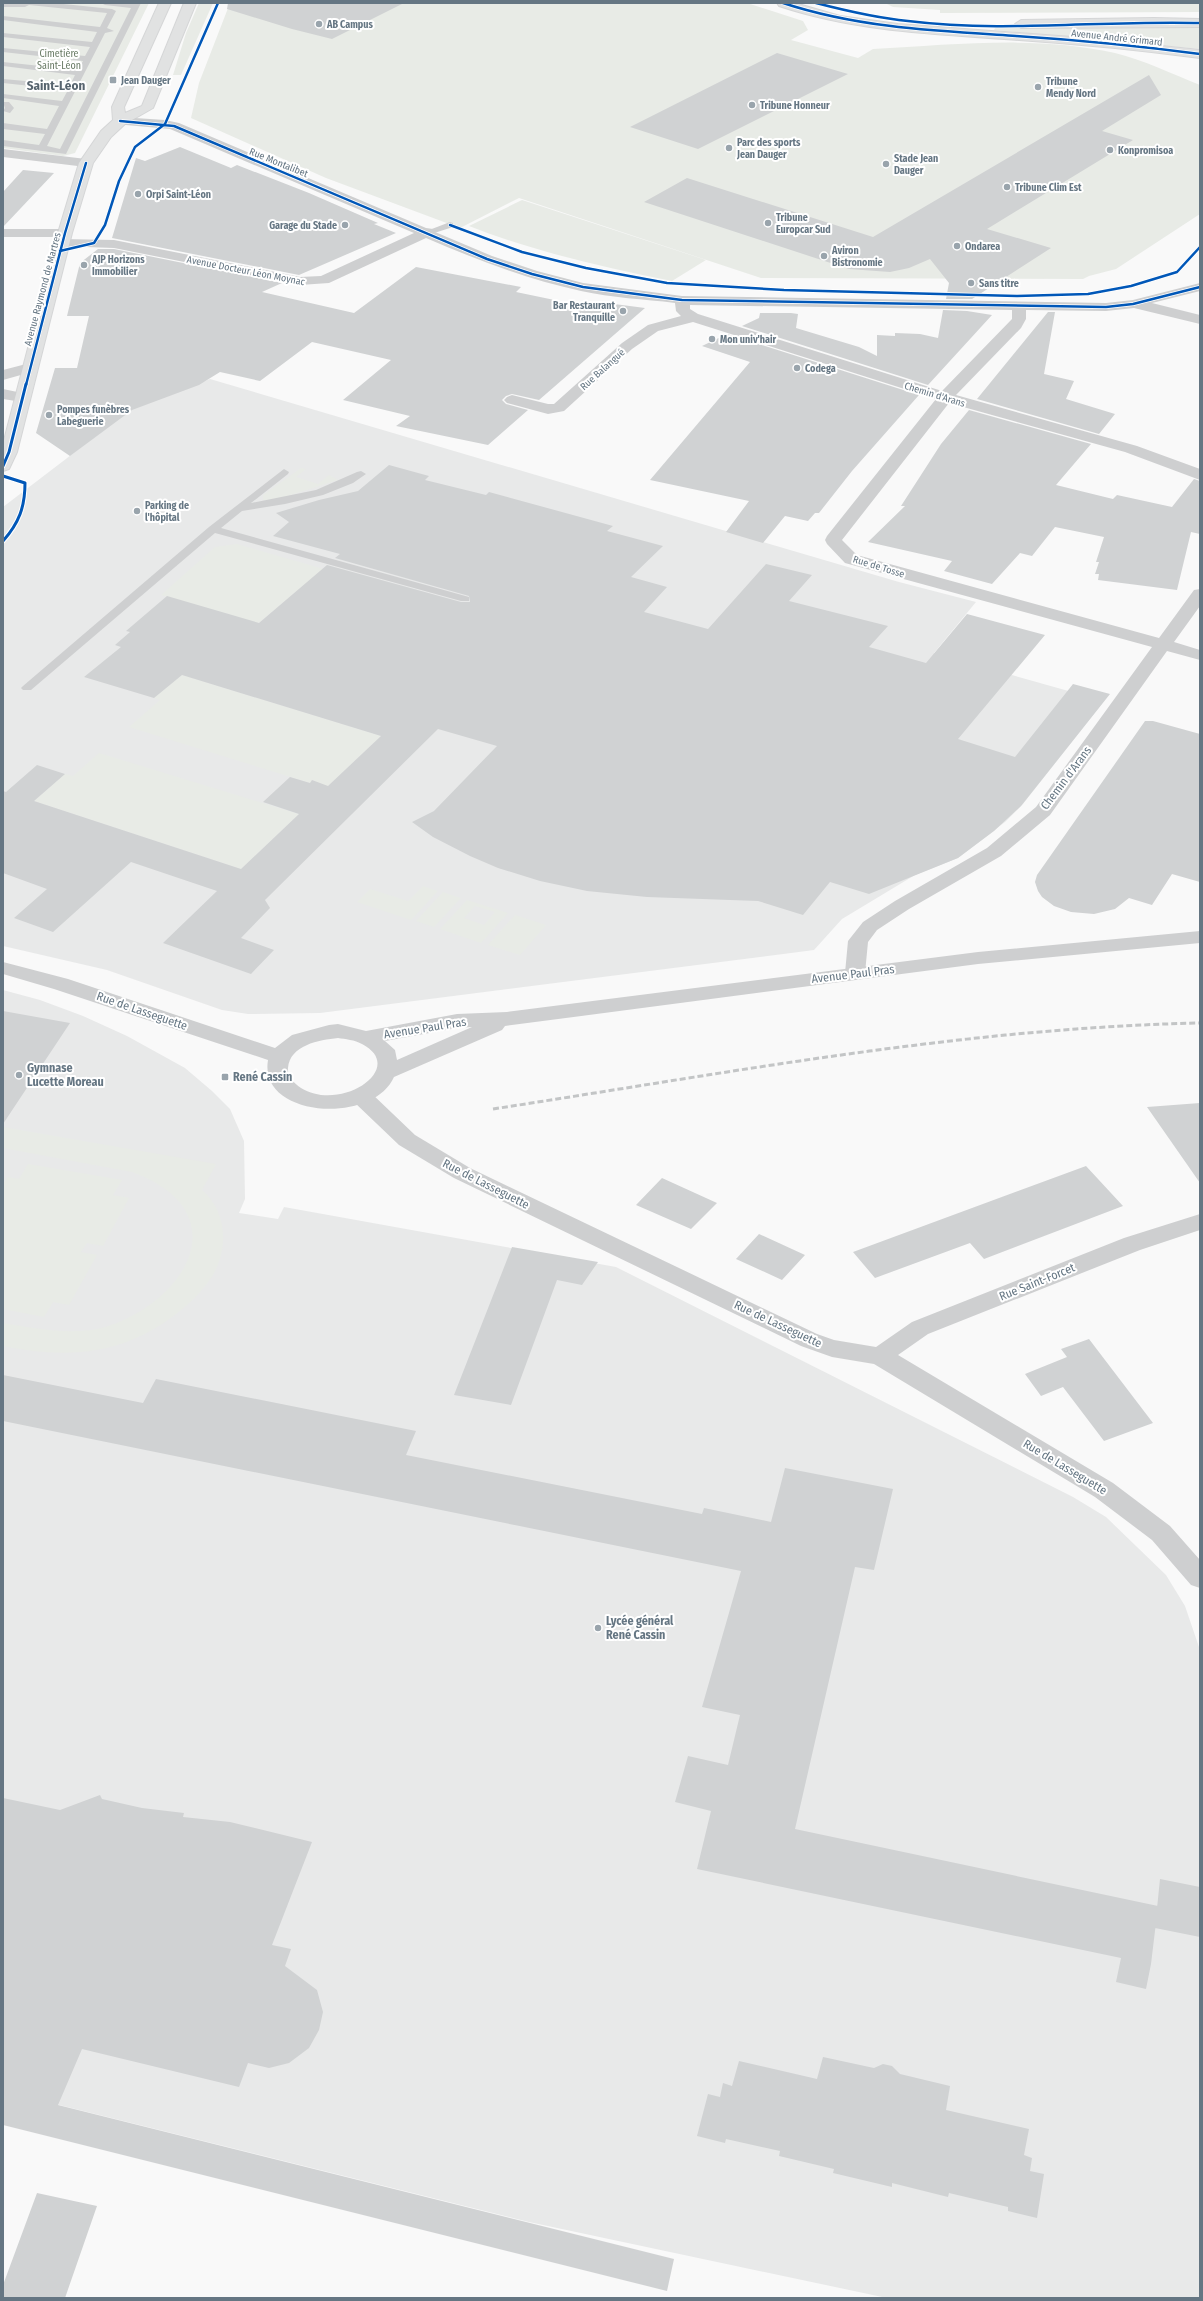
<svg xmlns="http://www.w3.org/2000/svg" width="1203" height="2301" viewBox="0 0 1203 2301" font-family="'Fira Sans Condensed',sans-serif">
	<style>
		.built { fill: #e8e9e9 }
		.green { fill: #e8ebe6; fill-rule: evenodd }
		.building { fill: #d0d2d3 }
		.lines { fill: none; stroke-linecap: round; stroke-linejoin: round }
		.secondary-casing { stroke: #d5d6d7; stroke-width: 2 }
		.primary-casing { stroke: #d5d6d7; stroke-width: 2 }
		.service { fill: #cecfd0; fill-rule: evenodd }
		.minor { fill: #cecfd0; fill-rule: evenodd }
		.tertiary { fill: #cecfd0; fill-rule: evenodd }
		.secondary { fill: #e1e2e2; fill-rule: evenodd }
		.primary { fill: #e1e2e2; fill-rule: evenodd }
		.rail { stroke: #c3c5c6; stroke-width: 3; stroke-dasharray: 6 3; stroke-linecap: butt }
		.cycleway-far1-casing { stroke: #fff; stroke-width: 4 }
		.cycleway-casing { stroke: #fff; stroke-width: 5 }
		.cycleway-far1 { stroke: #0057b8; stroke-width: 2.5 }
		.cycleway { stroke: #0057b8; stroke-width: 3 }
		.poi-dot { fill: #99a4ac; stroke: #fff; stroke-width: 1.5 }
		.labels { text-anchor: middle; stroke-width: 4; stroke-linejoin: round; paint-order: stroke }
		.far-poi-label { font-size: 10px; font-weight: bold; fill: #657683; stroke: #fff; text-anchor: start }
		.far-street-label { font-size: 10px; fill: #657683; stroke: #fff }
		.far-park-label { font-size: 10px; fill: #687a64; stroke: #fff }
		.street-label { font-size: 12px; fill: #657683; stroke: #fff }
		.poi-label { font-size: 12px; font-weight: bold; fill: #657683; stroke: #fff; text-anchor: start }
		.far-district-label { font-size: 13px; font-weight: bold; fill: #57646e; stroke: #fff }
	</style>
	<rect width="100%" height="100%" fill="#f9f9f9"/>
	<path class="built" d="M210,379l689,203 77,20 -42,51 170,48 -81,103 -18,18 -47,36 -43,17 -73,44 -28,31 -494,63 -72,1 -26,-4 -115,-40 -104,-24v-439l127,-97z
		M3,990l37,10 43,16 44,20 58,32 27,23 18,18 14,32 1,58 -6,14 39,6 6,-12 332,60 457,230 33,20 60,58 19,31 15,44v648h-313l-358,-76 -526,-131z"/>
	<path class="green" d="M3,3h146l-74,150 -12,3 -60,-8z
		M199,3h14l-32,72h-8l13,-42z
		M230,3h517l56,18 5,9 -17,10 67,18 15,-9c80,-4 163,-14 242,4 29,7 57,21 85,32v129l-84,55 -27,7 -6,3 -322,-1 -242,-80 -59,30 -134,-50 -135,-60 8,-35z
		M885,3h315v9l-260,1v-3l-47,-3z
		M1054,26l146,1v22l-206,-19 2,-3z
		M522,200l184,60 -34,21c-69,-14 -137,-29 -203,-55z
		M301,468l5,1 -10,8 22,7 11,-9 9,5 -66,21 -9,-1v-5z
		M237,544l10,3 122,35 -67,5 -46,38 -10,-5 -85,-25 54,-48z
		M182,675l199,61 -55,52 -13,-8 -3,3 -181,-56 31,-27 -6,-2z
		M99,753l200,61 -58,55 -207,-68 31,-27 8,2z
		M423,886l15,5 -27,29 -54,-18 13,-13 38,12z
		M443,892l18,6 -27,29 -18,-6z
		M467,900l41,13 -27,30 -41,-14zM475,906l20,6 -11,13 -20,-7z
		M515,915l31,10 -26,30 -32,-10z
		M3,1127l213,37 -14,26c28,24 27,67 4,95 -17,22 -46,43 -72,54 -42,18 -87,16 -131,7v-23c37,6 78,15 114,0 79,-33 114,-115 15,-151l-129,-24z
		M28,1164l94,16 -9,15 16,3 -26,48 -16,-3 -6,9 16,3 -28,50 -16,-3 -9,15 -41,-8v-125l5,-7 11,2z"/>
	<path class="building" d="M228,3h176l-72,36 -40,-10 -65,-20z
		M777,53l71,21 -150,75 -68,-22z
		M1149,75l12,20 -59,36 31,9 -146,89 64,19 -79,51h-26l3,-16 -19,-24 -21,9 -19,4 -41,-3 -205,-67 43,-24 186,59z
		M180,147l51,21 6,-3 72,28 69,30 -4,1 22,9 -97,42 -187,-37 24,-80 9,3z
		M23,170l31,3 -51,54v-35z
		M98,249h16l168,34 -20,9 92,21 62,-46 105,20 -5,5 77,16 6,-6 46,6 -106,92 -27,-6 -6,2 -4,4 4,4 22,6 -40,35 -92,-19 14,-10 -67,-16 48,-40 -79,-18 -52,39 -40,-9 -21,13 -67,25 -62,46 -34,-23 19,-65h22l12,-52h-22l13,-53z
		M943,310l24,1 25,4 -64,70 -186,-59 17,-8 1,-5h31l7,1 -2,14 63,19 18,9v-21l18,1v-3l25,1 18,4z
		M1048,312h7l-11,62 30,7 -8,18 49,15 -16,20 -122,-35z
		M727,334l192,61 -67,76 -33,42h-4l-7,8 -23,-5 -22,27 -37,-11 23,-31 -99,-21 100,-118 -48,-16z
		M969,410l122,34 -35,41 57,14 4,-4 55,12 22,-28 6,2v53l-9,-2 -14,58 -79,-10 1,-6h-4l4,-12h-3l8,-25 -49,-10 -23,29 -12,-3 -28,31 -48,-13 8,-10 -84,-19 37,-36h-4l40,-62z
		M389,465l40,11 -4,4 61,15 3,-3 124,34 -6,5 56,15 -32,31 36,10 -23,25 64,17 58,-65 46,11 -23,26 99,25 -19,21 57,16 41,-49 78,21 -87,104 57,18 58,-73 37,10 -89,112 -27,25 -36,27 -89,36 -39,-12 -27,33 -45,-14 -111,-4 -60,-6 -47,-10 -42,-13 -28,-12 -37,-19 -21,-15 22,-11 63,-65 -59,-17 -173,171 5,8 -29,30 33,12 -23,24 -88,-31 54,-52 -86,-29 -78,70 -39,-14 33,-29 -44,-16v-82l3,1 31,-27 28,9 -31,27 207,68 58,-55 -36,-12 27,-25 20,6 2,-3 16,6 53,-50 -199,-61 -28,23 -70,-21 37,-30 -6,-2 15,-13 -4,-1 41,-35 92,27 68,-58 134,37h9l-1,-6 -134,-38 5,-4 -67,-18 16,-14 -13,-9 43,-13 39,-9z
		M1145,721h8l47,13v148l-28,-8 -20,31 -23,-7 -14,11 -21,5 -23,-2 -17,-6 -12,-9 -4,-6 -3,-9 2,-7z
		M3,1011l67,12 -67,101z
		M1200,1103v80l-53,-76z
		M1086,1166l37,40 -139,53 -14,-16 -95,35 -22,-26z
		M662,1178l55,25 -26,26 -55,-24z
		M759,1234l46,21 -23,25 -46,-21z
		M512,1247l86,15 -16,23 -25,-5 -46,125 -57,-10z
		M1089,1339l64,84 -49,18 -41,-54 -22,9 -16,-22 42,-17 -6,-8z
		M3,1375l140,28 13,-24 260,52 -10,24 296,59 2,-6 67,14 14,-54 108,21 -19,81 -19,-3 -60,262 363,77 -7,58 -5,25 -30,-7 5,-24 -424,-89 14,-58 -36,-9 13,-46 40,9 12,-50 -38,-8 39,-136 -738,-150z
		M100,1795l2,4 40,9 42,5 -1,4 47,5 82,20 -40,103 19,4 -6,17 32,24 6,22 -4,18 -10,18 -20,15 -20,5 -21,-5 -9,24 -157,-38 -24,56 616,154 -7,32 -664,-166v-327l57,12z
		M1160,1879l40,8v50l-45,-9z
		M823,2057l51,11 9,-4 9,2 8,8 50,12 -4,24 83,19 -5,26 8,3 -2,13 14,3 -7,44 -29,-7v-4l-59,-14 -1,4 -56,-14v4l-59,-14 1,-4 -55,-13 1,-5 -54,-12 -1,4 -28,-7 11,-42 12,3 3,-14 9,3 7,-25 78,18z
		M37,2193l60,13 -32,92h-62v-13z"/>
	<g class="lines">
		<g class="secondary-casing">
			<path id="secondary" d="M159,3h12l-47,104 1,6 17,-7 42,-103h12l-43,105 -28,16 -14,13 -18,26 -21,70 -55,219 -8,17 -6,2v-27l55,-211 21,-70 22,-32 12,-11 -1,-13z"/>
		</g>
		<g class="primary-casing">
			<path id="primary" d="M777,3h18l45,13 58,8 187,14 115,12v8c-60,-8 -121,-14 -181,-18 -82,-6 -162,-8 -240,-34z
				M1154,18l46,1v8l-179,1 -6,-4 6,-4z"/>
		</g>
		<path class="service" d="M3,3h51l58,6 4,2 -9,17 7,3 -9,2 -58,113 13,3 71,-141 -26,-3 -4,-2h40l-75,151 -63,-8v-6l36,5 6,-11 -42,-5v-6l44,6 12,-23 -56,-8v-4l59,7 6,-11 -65,-7v-4l67,6 5,-10 -72,-9v-4l75,8 5,-9 -80,-9v-4l82,8 5,-9 -87,-10v-4l89,9 5,-10 -94,-12v-4l97,11 7,-14 -78,-8 -4,2h-22z
			M3,102h6l5,6 -4,5 -7,-2 2,-3z
			M450,222l3,1v4l-25,8 -4,-3z
			M284,469l5,3 -1,2 -37,29 65,-13 41,-18 4,-1 5,3 -13,9 -30,12 -38,9 -43,7 -21,17 248,69v4h-8l-246,-68 -184,157h-8l-2,-2 2,-2 186,-159z"/>
		<path class="minor" d="M120,117l45,3 14,3 247,105 7,1 2,3 57,24 45,15 46,12 99,13 424,7 27,-3 67,-17v8l-48,12 48,12v9l-66,-16 -28,3 -80,-1v9l-5,9 -65,67 181,51 63,23v11l-75,-28 -176,-49 -107,137 15,15 302,83 35,-48 6,-1v17l-26,36 26,8v10l-33,-9 -117,164 -49,41 -92,53 -32,21 -9,12 -3,31 -3,5 -7,1 -7,-1 -3,-5 3,-32 15,-19 32,-21 92,-53 49,-41 116,-160 -307,-84 -18,-19 -2,-4 2,-4 109,-137 -243,-77 -35,9 -26,18 -68,62 -16,3 -41,-11 -3,-3 3,-3 5,-2 36,9h6l68,-61 26,-18 33,-9 -5,-5 -1,-8c-31,-4 -63,-5 -94,-12 -54,-12 -104,-31 -155,-53l-97,45 -29,2 -186,-37 -57,-2 -2,-3 2,-3 5,-1 52,1 186,37 21,-1 93,-43 -244,-104 -55,-5 -2,-3 2,-3zM690,305l322,5v9l-70,72 -244,-77 -8,-5z
			M3,149l83,10 7,4 -7,4 -83,-10z
			M3,229h62l7,4 -7,4h-62z
			M30,363l5,2 3,3 -3,3 -32,9v-10z
			M3,389l24,5 3,3 -3,3 -5,2 -19,-3z
			M362,1090l8,2 45,43 55,33 347,166 17,6 42,7 36,-25 212,-84 76,-24v16l-60,20 -212,84 -30,21 215,128 57,43 30,34v28l-9,-3 -39,-45 -57,-43 -221,-133 -42,-7 -31,-11 -347,-168 -55,-33 -45,-43 -3,-5 3,-5z"/>
		<path class="tertiary" d="M1200,931v12l-222,21 -473,62 -3,4 -108,47c-21,48 -136,41 -126,-17l-214,-71 -51,-15v-12l65,17 207,69 17,-13 37,-10 9,-1 28,7 91,-17 50,-2 471,-60zM472,1027l-75,33 -2,-10 -10,-9 72,-13zM338,1038c7,1 17,2 24,6 46,24 -21,69 -61,44 -7,-5 -14,-11 -13,-20 2,-23 31,-28 50,-30z"/>
		<use href="#secondary" class="secondary"/>
		<use href="#primary" class="primary"/>
		<path class="rail" d="M493,1109c235,-36 469,-81 707,-86"/>
		<g class="cycleway-far1-casing">
			<path id="cycleway-far1" d="M783,3c76,25 154,28 233,33 62,4 123,10 184,18
				M816,3c31,8 61,15 92,18 97,12 195,-1 292,2
				M120,121l54,5 313,133 45,15 51,13 99,13 424,7 27,-3 67,-17
				M450,225l72,27 64,16 81,15 117,7 233,6 71,-2 43,-8 46,-14 23,-25
				M60,251l34,-8 11,-18 14,-44 16,-34 30,-23 53,-121
				M26,385l39,-152 21,-70"/>
		</g>
		<g class="cycleway-casing">
			<path id="cycleway" d="M3,466l6,-14 17,-68
				M3,476l22,7c0,24 -6,40 -22,58"/>
		</g>
		<use href="#cycleway-far1" class="cycleway-far1"/>
		<use href="#cycleway" class="cycleway"/>
	</g>
	<g class="poi-dot">
		<circle cx="319" cy="24" r="4"/>
		<rect x="109" y="76" width="8" height="8" rx="2"/>
		<circle cx="1038" cy="87" r="4"/>
		<circle cx="752" cy="105" r="4"/>
		<circle cx="729" cy="148" r="4"/>
		<circle cx="1110" cy="150" r="4"/>
		<circle cx="886" cy="164" r="4"/>
		<circle cx="1007" cy="187" r="4"/>
		<circle cx="138" cy="194" r="4"/>
		<circle cx="768" cy="223" r="4"/>
		<circle cx="345" cy="225" r="4"/>
		<circle cx="957" cy="246" r="4"/>
		<circle cx="824" cy="256" r="4"/>
		<circle cx="84" cy="265" r="4"/>
		<circle cx="971" cy="283" r="4"/>
		<circle cx="623" cy="311" r="4"/>
		<circle cx="712" cy="339" r="4"/>
		<circle cx="797" cy="368" r="4"/>
		<circle cx="49" cy="415" r="4"/>
		<circle cx="137" cy="511" r="4"/>
		<circle cx="19" cy="1075" r="4"/>
		<rect x="221" y="1073" width="8" height="8" rx="2"/>
		<circle cx="598" cy="1628" r="4"/>
	</g>
	<g class="labels">
		<g class="far-poi-label">
			<text x="327" y="28">AB Campus</text>
			<text x="121" y="84">Jean Dauger</text>
			<text x="1046" y="85">Tribune<tspan x="1046" dy="12">Mendy Nord</tspan></text>
			<text x="760" y="109">Tribune Honneur</text>
			<text x="737" y="146">Parc des sports<tspan x="737" dy="12">Jean Dauger</tspan></text>
			<text x="1118" y="154">Konpromisoa</text>
			<text x="894" y="162">Stade Jean<tspan x="894" dy="12">Dauger</tspan></text>
			<text x="1015" y="191">Tribune Clim Est</text>
			<text x="146" y="198">Orpi Saint-Léon</text>
			<text x="776" y="221">Tribune<tspan x="776" dy="12">Europcar Sud</tspan></text>
			<text x="337" y="229" text-anchor="end">Garage du Stade</text>
			<text x="965" y="250">Ondarea</text>
			<text x="832" y="254">Aviron<tspan x="832" dy="12">Bistronomie</tspan></text>
			<text x="92" y="263">AJP Horizons<tspan x="92" dy="12">Immobilier</tspan></text>
			<text x="979" y="287">Sans titre</text>
			<text x="615" y="309" text-anchor="end">Bar Restaurant<tspan x="615" dy="12">Tranquille</tspan></text>
			<text x="720" y="343">Mon univ'hair</text>
			<text x="805" y="372">Codega</text>
			<text x="57" y="413">Pompes funèbres<tspan x="57" dy="12">Labeguerie</tspan></text>
			<text x="145" y="509">Parking de<tspan x="145" dy="12">l'hôpital</tspan></text>
		</g>
		<g class="far-street-label">
			<text transform="translate(1117 37) rotate(6)" y="4">Avenue André Grimard</text>
			<text transform="translate(279 162) rotate(22)" y="4">Rue Montalibet</text>
			<text transform="translate(246 270) rotate(11)" y="4">Avenue Docteur Léon Moynac</text>
			<text transform="translate(42 289) rotate(-75)" y="4">Avenue Raymond de Martres</text>
			<text transform="translate(602 369) rotate(-42)" y="4">Rue Balangué</text>
			<text transform="translate(935 394) rotate(17)" y="4">Chemin d'Arans</text>
			<text transform="translate(879 566) rotate(17)" y="4">Rue de Tosse</text>
		</g>
		<g class="far-park-label">
			<text x="59" y="57">Cimetière<tspan x="59" dy="12">Saint-Léon</tspan></text>
		</g>
		<g class="street-label">
			<text transform="translate(1066 778) rotate(-53)" y="4">Chemin d'Arans</text>
			<text transform="translate(853 974) rotate(-7)" y="4">Avenue Paul Pras</text>
			<text transform="translate(142 1011) rotate(19)" y="4">Rue de Lasseguette</text>
			<text transform="translate(425 1028) rotate(-9)" y="4">Avenue Paul Pras</text>
			<text transform="translate(486 1184) rotate(27)" y="4">Rue de Lasseguette</text>
			<text transform="translate(1037 1282) rotate(-22)" y="4">Rue Saint-Forcet</text>
			<text transform="translate(778 1324) rotate(25)" y="4">Rue de Lasseguette</text>
			<text transform="translate(1065 1467) rotate(31)" y="4">Rue de Lasseguette</text>
		</g>
		<g class="poi-label">
			<text x="27" y="1072">Gymnase<tspan x="27" dy="14">Lucette Moreau</tspan></text>
			<text x="233" y="1081">René Cassin</text>
			<text x="606" y="1625">Lycée général<tspan x="606" dy="14">René Cassin</tspan></text>
		</g>
		<g class="far-district-label">
			<text x="56" y="90">Saint-Léon</text>
		</g>
	</g>
	<rect width="1203" height="2301" fill="none" stroke="#657683" stroke-width="8"/>
</svg>
